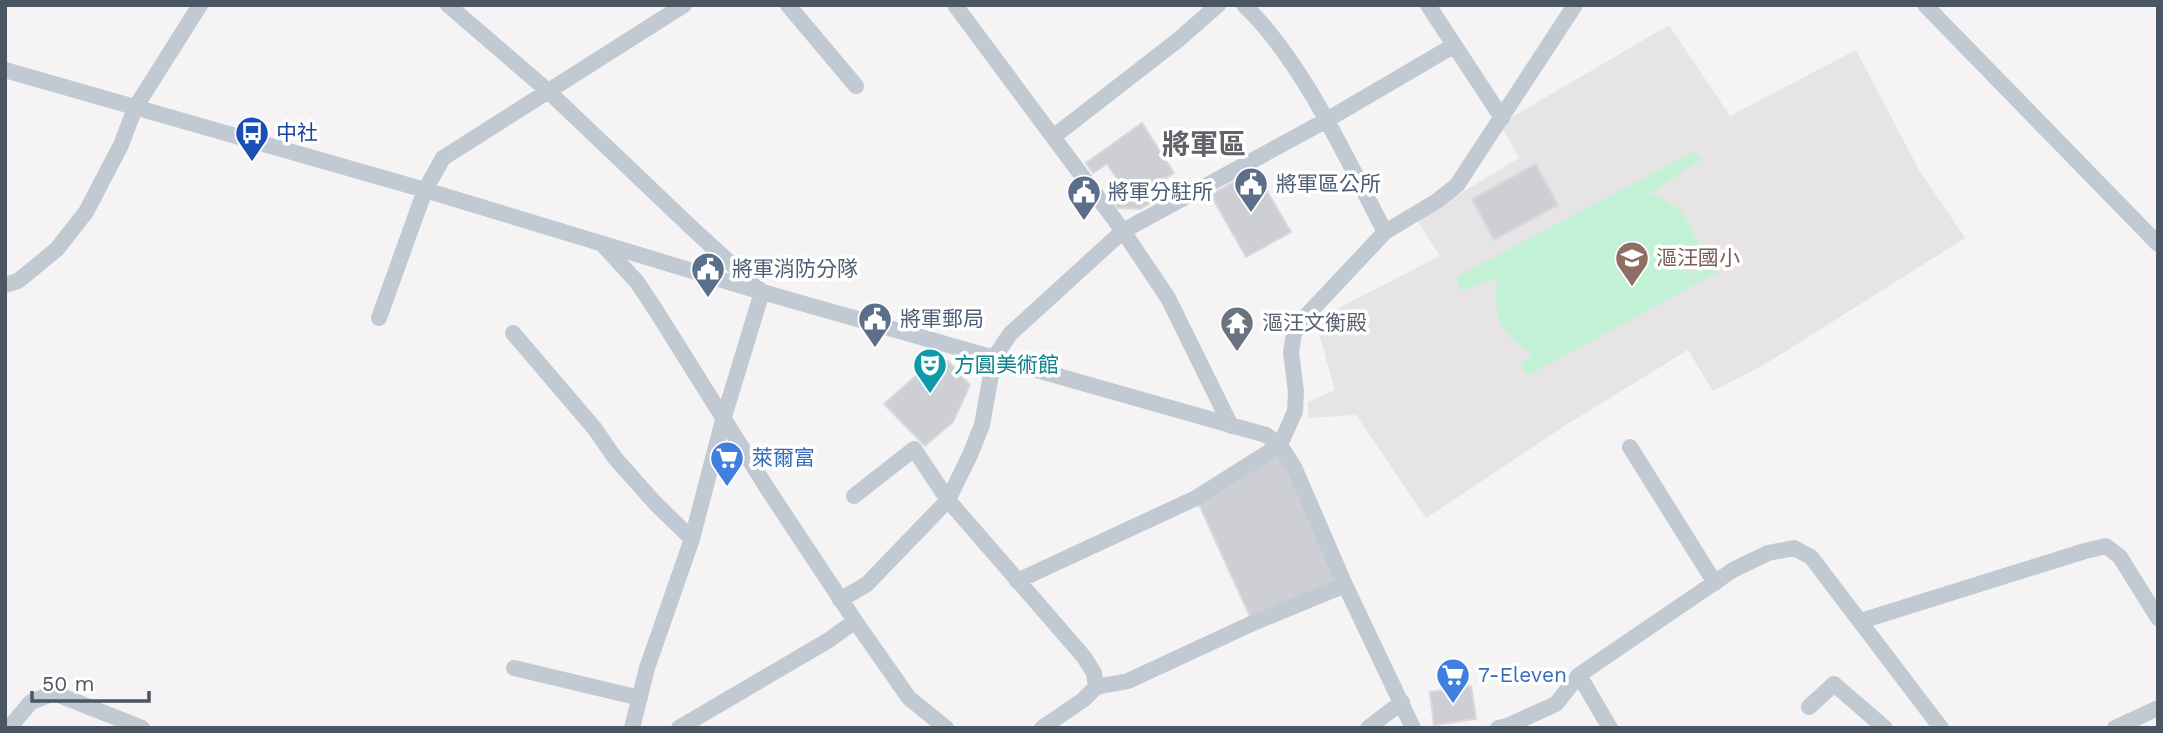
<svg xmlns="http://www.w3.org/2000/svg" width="2163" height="733" viewBox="0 0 2163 733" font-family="'Work Sans','Noto Sans TC',sans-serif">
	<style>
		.education { fill: #e6e4e5 }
		.green { fill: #c3f1d5 }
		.building { fill: #cdcfd5; stroke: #d7d9de; stroke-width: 2 }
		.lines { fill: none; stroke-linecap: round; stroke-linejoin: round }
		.minor { stroke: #c1cad2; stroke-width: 16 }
		.labels { text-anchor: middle; stroke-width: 7; stroke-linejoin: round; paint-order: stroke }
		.transit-label { font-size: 21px; fill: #164399; stroke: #fff; text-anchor: start }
		.service-label { font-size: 21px; fill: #4e5e75; stroke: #fff; text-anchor: start }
		.education-label { font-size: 21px; fill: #785e54; stroke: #fff; text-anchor: start }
		.worship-label { font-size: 21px; fill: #5b616d; stroke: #fff; text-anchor: start }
		.culture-label { font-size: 21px; fill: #0d838f; stroke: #fff; text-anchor: start }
		.shop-label { font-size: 21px; fill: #366cbe; stroke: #fff; text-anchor: start }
		.district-label { font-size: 28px; font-weight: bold; fill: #5f6368; stroke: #fff }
	</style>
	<rect width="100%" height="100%" fill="#f5f3f3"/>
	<path class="education" d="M1669,25l61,91 126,-66 63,120 46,68 -203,128 -49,25 -25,-41 -122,75 -140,93 -70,-103 -48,3v-16l27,-12 -20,-70 125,-64 -23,-36 102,-62 -19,-34z"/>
	<path class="green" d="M1695,151l6,9 -51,33c30,12 38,23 49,53l-11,29 26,-14 6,10 -191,104 -9,-10 12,-11c-34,-23 -38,-35 -35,-76l-36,13 -5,-14z"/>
	<path class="building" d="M1142,123l32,50 -18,12 8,10 -24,14 -23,-1 -10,-14 15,-8 -15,-22 -14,9 -7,-10z
		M1536,164l22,41 -64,35 -22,-41z
		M1242,177l9,16 13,-7 27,46 -45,25 -35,-62z
		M935,359l8,9 5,-7 22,24 -17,37 -28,24 -41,-42z
		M1280,445l65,140 -92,38 -57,-125z
		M1471,686l5,33 -42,6 -4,-33z"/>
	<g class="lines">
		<path class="minor" d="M448,5l100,86 146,139 68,62 -39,128 -31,119 -45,129 -15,60
			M788,5l68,81
			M955,5l168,226 45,67 63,128
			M1244,5c59,56 103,155 141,227
			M1428,5l74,113
			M1925,5l233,239
			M5,70l420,120 337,102 504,143 14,10 14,22 51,118 68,143
			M1053,137l125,-97 40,-35
			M604,246l33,36 18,27 112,179 88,133 54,77 37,30
			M5,285l13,-4 39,-32 29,-37 35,-67 14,-37 65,-103
			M379,318l46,-128 18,-32 241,-153
			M513,333l82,96 20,29 40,45 37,36
			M1630,447l85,136
			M854,496l60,-47 34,51 136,157 10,16 2,14
			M1017,581l179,-83 84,-53 15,-34 1,-19 -5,-40 3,-19 13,-18 78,-83 52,-31 20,-16 118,-180
			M840,600l27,-16 81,-84 22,-45 12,-30 12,-67 16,-24 113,-103 202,-110 128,-75
			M1861,621l224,-70 21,-5 14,11 38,61
			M514,668l126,30
			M1579,675l31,53
			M1809,707l25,-23 51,44
			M9,728l22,-26 23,-9 88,35
			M679,728l150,-88 26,-19
			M1042,728l41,-28 13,-13 32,-6 125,-58 92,-38
			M1368,728l34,-26
			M1498,728l9,-2 49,-22 23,-29 154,-105 35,-17 26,-5 17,9 130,171
			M2115,728l43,-20"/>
	</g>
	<defs>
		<g id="bus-pin" transform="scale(1.75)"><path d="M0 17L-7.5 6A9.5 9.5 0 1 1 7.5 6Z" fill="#1a4fb4" stroke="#fff"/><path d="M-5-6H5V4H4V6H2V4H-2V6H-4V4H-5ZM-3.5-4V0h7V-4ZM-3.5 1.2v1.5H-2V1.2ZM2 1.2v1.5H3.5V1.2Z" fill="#fff"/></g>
		<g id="civic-pin" transform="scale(1.75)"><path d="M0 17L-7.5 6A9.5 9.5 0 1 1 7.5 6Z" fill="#5c6f8a" stroke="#fff"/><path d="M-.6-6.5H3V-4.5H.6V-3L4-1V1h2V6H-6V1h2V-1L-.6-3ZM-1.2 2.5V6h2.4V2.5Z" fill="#fff"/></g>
		<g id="school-pin" transform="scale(1.75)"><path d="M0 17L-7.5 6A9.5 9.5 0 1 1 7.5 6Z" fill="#8d6e63" stroke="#fff"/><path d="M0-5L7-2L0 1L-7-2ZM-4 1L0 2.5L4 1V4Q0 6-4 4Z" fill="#fff"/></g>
		<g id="temple-pin" transform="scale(1.75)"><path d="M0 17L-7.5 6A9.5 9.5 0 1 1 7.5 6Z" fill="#6b7280" stroke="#fff"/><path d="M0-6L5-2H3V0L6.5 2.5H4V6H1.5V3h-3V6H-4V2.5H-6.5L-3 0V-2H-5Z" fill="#fff"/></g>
		<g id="theatre-pin" transform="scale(1.75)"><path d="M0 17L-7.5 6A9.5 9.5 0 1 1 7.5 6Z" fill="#0f9aa8" stroke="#fff"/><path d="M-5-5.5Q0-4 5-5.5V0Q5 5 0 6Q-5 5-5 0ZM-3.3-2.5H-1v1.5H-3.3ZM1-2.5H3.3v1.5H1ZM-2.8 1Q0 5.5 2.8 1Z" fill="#fff"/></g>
		<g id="supermarket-pin" transform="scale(1.75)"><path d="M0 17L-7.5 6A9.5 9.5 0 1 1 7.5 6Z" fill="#3f7fe0" stroke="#fff"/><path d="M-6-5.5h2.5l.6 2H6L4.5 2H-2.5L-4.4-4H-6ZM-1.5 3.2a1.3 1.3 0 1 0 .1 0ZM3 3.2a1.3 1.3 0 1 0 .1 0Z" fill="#fff"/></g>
	</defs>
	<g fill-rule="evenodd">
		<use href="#bus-pin" x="252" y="133"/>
		<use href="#civic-pin" x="1251" y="184"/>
		<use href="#civic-pin" x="1084" y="192"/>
		<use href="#school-pin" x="1632" y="258"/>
		<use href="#civic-pin" x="708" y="269"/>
		<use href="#civic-pin" x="875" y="319"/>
		<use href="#temple-pin" x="1237" y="323"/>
		<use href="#theatre-pin" x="930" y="365"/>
		<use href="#supermarket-pin" x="727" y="458"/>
		<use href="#supermarket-pin" x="1453" y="675"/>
	</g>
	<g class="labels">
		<g class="transit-label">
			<text x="276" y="140">中社</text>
		</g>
		<g class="service-label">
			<text x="1276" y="191">將軍區公所</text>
			<text x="1108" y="199">將軍分駐所</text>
			<text x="732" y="276">將軍消防分隊</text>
			<text x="900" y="326">將軍郵局</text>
		</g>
		<g class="education-label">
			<text x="1656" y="265">漚汪國小</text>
		</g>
		<g class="worship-label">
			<text x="1262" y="330">漚汪文衡殿</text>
		</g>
		<g class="culture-label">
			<text x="954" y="372">方圓美術館</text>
		</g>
		<g class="shop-label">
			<text x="752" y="465">萊爾富</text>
			<text x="1478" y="682">7-Eleven</text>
		</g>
		<g class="district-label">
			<text x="1204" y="154">將軍區</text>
		</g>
	</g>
	<rect width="2163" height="733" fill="none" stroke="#4a5661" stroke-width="14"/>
	<path d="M32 691v10h117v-10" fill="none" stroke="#4a5661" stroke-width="3.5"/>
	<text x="42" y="691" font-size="21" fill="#4a5661" stroke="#ffffff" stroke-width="5" paint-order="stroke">50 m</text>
</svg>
